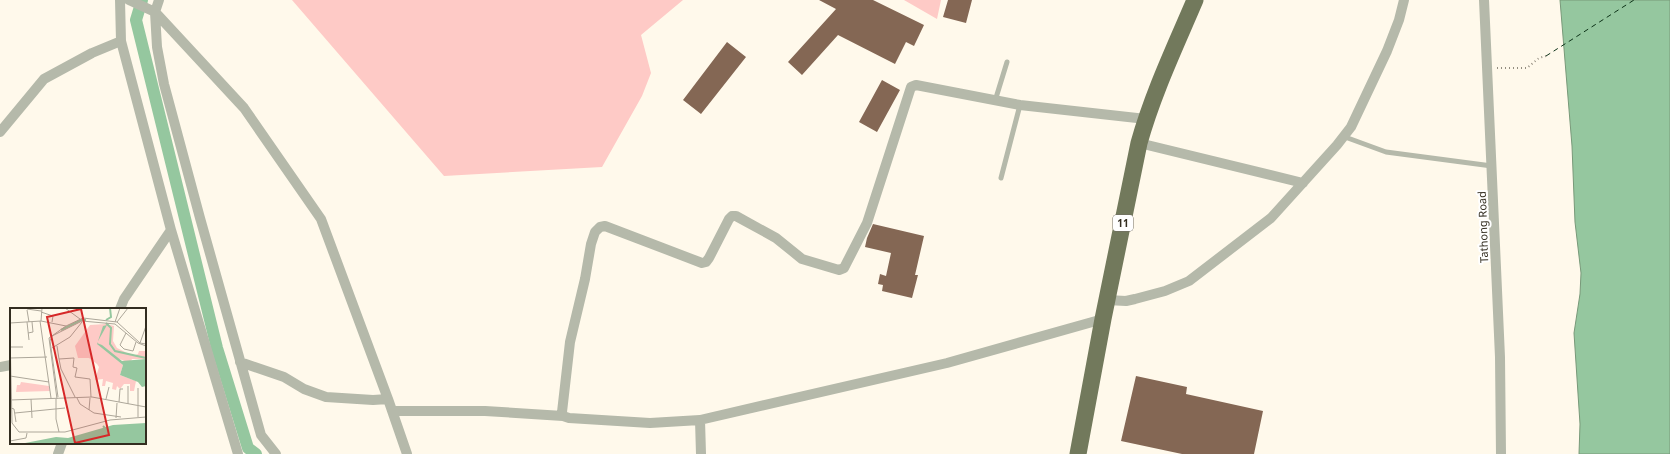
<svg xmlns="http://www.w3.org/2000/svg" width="1670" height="454" viewBox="0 0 1670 454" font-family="'Noto Sans',sans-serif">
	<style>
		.green { fill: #fecac6 }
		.water { fill: #95c79f; stroke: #789979 }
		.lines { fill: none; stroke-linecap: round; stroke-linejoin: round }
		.canal { stroke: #95c79f; stroke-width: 12 }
		.ferry { stroke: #0d3318; stroke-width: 1; stroke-dasharray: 5 4; stroke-linecap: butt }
		.building { fill: #846754 }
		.path { stroke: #948e80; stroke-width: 2; stroke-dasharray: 1 3; stroke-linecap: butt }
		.service { stroke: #b5b9aa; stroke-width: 5 }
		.minor { stroke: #b5b9aa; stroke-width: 10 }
		.trunk { stroke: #72795c; stroke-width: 17 }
		.labels { text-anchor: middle; stroke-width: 4; stroke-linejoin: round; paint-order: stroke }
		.shield { fill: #fff; stroke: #706c63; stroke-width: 1 }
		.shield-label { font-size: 10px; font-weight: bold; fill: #332d20 }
		.street-label { font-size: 11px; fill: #332d20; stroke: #fff }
		.inset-river { fill: none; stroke: #95c79f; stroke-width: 2 }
		.inset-road { fill: none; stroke: #ada79a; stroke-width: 1 }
		.view { fill: #d62828; fill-opacity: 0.15; stroke: #d62828; stroke-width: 2 }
		.inset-edge { fill: none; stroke: #332d20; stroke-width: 2 }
	</style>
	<rect width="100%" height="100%" fill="#fff9eb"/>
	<path class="green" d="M292,0h391l-42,35 10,38 -9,23 -40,71 -158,9z
		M904,0h37l-4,19z"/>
	<path class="water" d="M1560,0h110v454h-91l1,-30 -6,-91 6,-39 1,-21 -6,-51 -3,-76z"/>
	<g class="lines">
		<path class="canal" d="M142,0l-6,20 81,328 31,100 8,6"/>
		<path class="ferry" d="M1546,56l88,-56"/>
	</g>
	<path class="building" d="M819,0h54l51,25 -10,21 -8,-4 -11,22 -57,-29 -36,40 -14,-13 48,-53z
		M948,0h24l-6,23 -23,-6z
		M727,42l19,15 -45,57 -18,-14z
		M882,80l18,10 -23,42 -18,-10z
		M873,224l51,12 -9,39h3l-6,23 -30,-7 1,-6 -5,-1 2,-10 6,2 5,-23 -26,-6 2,-9z
		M1136,376l51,11 -1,7 77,17 -9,43h-72l-61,-13z"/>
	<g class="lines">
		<path class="path" d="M1497,68h30l12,-10 7,-2"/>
		<path class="service" d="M995,101l12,-39
			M1345,137l41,15 106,14
			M1001,178l19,-73"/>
		<path class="minor" d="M120,0l1,41 50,189 -47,69 -4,10
			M129,0l26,12 89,96 77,111 67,180 19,55
			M159,0l-4,12 2,35 7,37 36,134 61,217 15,19
			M1484,0l16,357 1,97
			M0,132l44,-53 48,-26 29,-12
			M1139,143l164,40
			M171,230l67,224
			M1107,300l19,1 9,-2 30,-8 24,-10 82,-63 66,-73 14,-18 36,-76 12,-31 5,-20
			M1103,319l-156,44 -247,57 -50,3 -81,-5 -6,-2 -1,-4 8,-70 15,-63 6,-35 4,-12 5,-5 5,-1 97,37 4,-1 3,-4 20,-39 3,-3h4l40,22 26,21 37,11 5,-2 23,-45 44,-136 5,-2 104,20 126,14
			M240,362l44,15 20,12 22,8 47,3 15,-1
			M0,367l11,-2
			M393,411h92l78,5
			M700,420l1,34
			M58,454l4,-11"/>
		<path class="trunk" d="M1078,454l25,-135 36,-176c14,-50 36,-96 56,-143"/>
	</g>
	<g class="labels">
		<rect class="shield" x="1113" y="215" width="20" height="16" rx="3"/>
		<g class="shield-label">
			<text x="1123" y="227">11</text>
		</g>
		<g class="street-label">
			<text transform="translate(1483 227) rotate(-92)" y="4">Tathong Road</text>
		</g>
	</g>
	<g transform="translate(10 308)">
		<rect width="136" height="136" fill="#fff9eb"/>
		<path d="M96,16l8,2 -1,15 4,7 16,8 5,-2 1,-3h7v8h-14l-2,4 -16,-6 9,8 -3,10 16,6 -2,10h-4v3v-10h-6l-4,5 -3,-3 -1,4 -4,-1 1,-6 -7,-2 -1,5h-3l1,-7 -8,1 4,-13 -2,-3 -8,-6h-11l-3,-12 15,-21zM11,74l28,4 1,5 -34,1 1,-7h3z" fill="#fecac6"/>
		<path d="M97,17l-10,18 5,2 20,16 24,-2v27l-4,1 -4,-5 -18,-7 3,-10 -26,-21 6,-18zM136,115v21h-126l36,-7 12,1 45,-13z" fill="#95c79f"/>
		<path class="inset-river" d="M96,12l5,-3 -1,-9M96,15l5,5 -1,16 5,7 31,7M51,22l20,-10h5M93,118l18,18"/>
		<path class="inset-road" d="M55,0l15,11M17,1l14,2M17,2l2,12M31,4l12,4 -1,6M30,13l11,77M31,13l1,-13M17,14l2,18M105,14l5,-14M107,14l11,-14M0,15l31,-2 25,5 17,-8 34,4 23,21 6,1M0,25l2,90 7,9h46l45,-12 36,-3M18,25l5,-1 -1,-10M116,25l-6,12 4,4 9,2 3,-9M130,35l6,-17M47,38l2,13M0,39h13M42,40l18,-11 12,-15M0,50l37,-1M0,68l39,6M118,78v18M48,89l-8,-56 2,-5 30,-15 33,3 23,19 8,3M65,89l-14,-28 -2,-10 15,-1 -1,9 4,1 -2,9 15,2 1,18M67,90l3,6 14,9 27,4M21,91l1,19M46,91v20l3,13M47,91l-8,-61 17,-12M96,91l3,-12M0,92l82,-3 54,10M109,94l1,-13h3M1,100l3,1 2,13M79,102l1,-12M5,105l50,-5M128,109v-29M106,110l1,-15M0,133l16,-3 1,-5"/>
		<path class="view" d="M71,1l28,126 -34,8 -28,-126z"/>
		<rect width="136" height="136" class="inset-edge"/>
	</g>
</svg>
